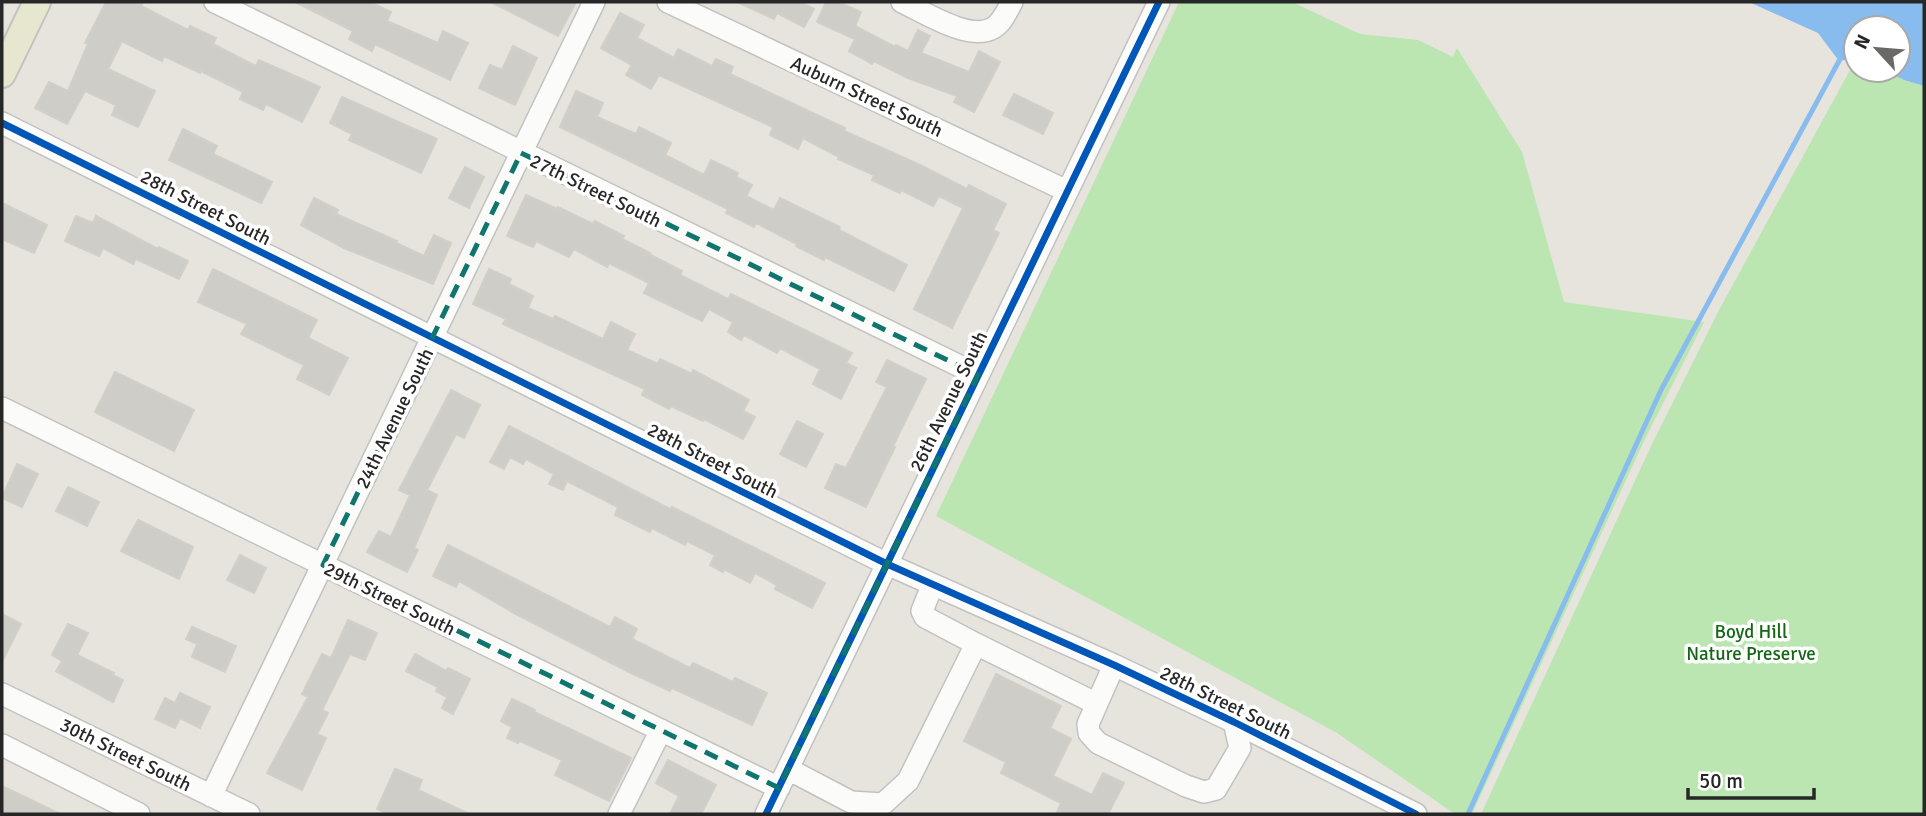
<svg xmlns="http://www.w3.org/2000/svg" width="1926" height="816" viewBox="0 0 1926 816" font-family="Signika,sans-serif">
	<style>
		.green { fill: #bbe6b1 }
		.water { fill: #88bcef }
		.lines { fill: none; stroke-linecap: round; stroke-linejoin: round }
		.stream { stroke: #88bcef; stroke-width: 5 }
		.building { fill: #cfcdc7; stroke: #d1cfc8; stroke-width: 2 }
		.minor-casing { stroke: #c3c2c2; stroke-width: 24 }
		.major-casing { stroke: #c3c2bf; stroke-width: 30 }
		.minor { stroke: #fbfbfa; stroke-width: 21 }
		.major { stroke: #e7e7d0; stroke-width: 26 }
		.cycleway-casing { stroke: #fff; stroke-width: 11 }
		.cycleway { stroke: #0057b8; stroke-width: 7 }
		.marked { fill: none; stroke: #0f766e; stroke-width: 5; stroke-dasharray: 14 9; stroke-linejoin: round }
		.labels { text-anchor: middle; stroke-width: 7; stroke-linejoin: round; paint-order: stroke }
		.street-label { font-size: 19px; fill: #272727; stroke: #fff }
		.park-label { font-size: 19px; fill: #146716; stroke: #fff }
	</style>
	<rect width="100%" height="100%" fill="#e6e4dc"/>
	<path class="green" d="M1179,2h113l68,32 58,6 35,17 4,-9 65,104 42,150 140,20 -60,119 -172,373h-17l-118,-81 -401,-217z
		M1856,59v11h28l20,10 20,6v728h-443l171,-370 66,-132z"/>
	<path class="water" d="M1749,2h175v84l-20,-6 -20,-10h14v-42h-42v30l-17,3 -21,-28z"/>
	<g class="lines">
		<path class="stream" d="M1468,814l193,-424 178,-329"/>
	</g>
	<path class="building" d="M106,2h37l-2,4 47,24 2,-4 26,12 -3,6 43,22 3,-6 61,27 -18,35 -36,-18 -3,6 -23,-11 3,-7 -42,-21 -1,2 -36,-17 -2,5 -40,-20 -14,28 47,22 -17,36 -26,-12 4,-10 -31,-14 -18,33 -32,-16 14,-26 19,9 20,-47 -3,-1z
		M295,2h75l21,10 -4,9 51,22 5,-12 25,12 -18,37 -75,-36 -3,7 -23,-12 4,-8z
		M491,2h85l-18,34z
		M737,2h63l14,7 -10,18 -27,-14 -3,6z
		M826,2h12l23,10 -6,14 40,21 1,-2 12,6 10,-21 12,6 -9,17 48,19 10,-21 21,11 -26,50 -20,-10 3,-6 -49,-18 -34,-17 -2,3 -23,-13 6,-12 -38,-17z
		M620,13l24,12 -7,13 37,20 4,-9 34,17 4,-7 17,8 -3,7 115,54 -1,3 76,34 47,24 2,-4 37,19 -13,26 6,3 -47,95 -38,-19 49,-101 -24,-12 -6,10 -32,-16 -1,3 -28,-13 2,-5 -36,-16 1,-2 -36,-19 -5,11 -28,-14 3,-8 -114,-52 -8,14 -25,-14 6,-10 -31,-17z
		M513,46l24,12 -22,47 -36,-17 11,-23 12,5z
		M576,91l27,12 -6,14 39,17 3,-7 32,16 -6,12 39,20 7,-15 27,13 -2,4 16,8 -6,11 28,14 6,-12 60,29 -1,3 68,35 -13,26 -69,-34 -1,3 -28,-14 1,-2 -41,-21 -2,4 -28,-14 2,-4 -168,-82z
		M1014,94l39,19 -10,21 -40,-19z
		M342,97l95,42 -16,34 -72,-33 3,-6 -22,-11z
		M183,129l34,17 -4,8 59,28 -11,21 -92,-43z
		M465,167l19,10 -15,31 -20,-10z
		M526,195l31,14 1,-2 35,17 2,-3 29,15 -2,3 28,14 -1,1 33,17 -2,4 48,24 3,-5 121,59 -6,10 10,5 -15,31 -28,-15 7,-15 -40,-21 -3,5 -33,-18 -3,5 -13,-8 5,-10 -24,-13 -7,12 -58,-28 5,-10 -40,-20 -2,4 -33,-18 -5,8 -33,-16 -3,6 -26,-11z
		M314,198l24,12 -2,4 61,27 -1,2 28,13 10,-21 17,8 -18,41 -89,-36 -43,-23z
		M2,203l45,22 -13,28 -32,-14z
		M76,216l17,7 3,-7 62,33 1,-2 29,14 -9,18 -43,-20 -3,5 -30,-16 -4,8 -34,-15z
		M213,269l104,51 -9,18 40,20 -19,37 -32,-16 7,-14 -63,-31 6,-10 -49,-22z
		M489,269l22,10 -2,5 24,12 -5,12 25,11 2,-3 48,23 8,-17 24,12 -8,16 31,14 2,-5 32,15 1,-4 56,30 -6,11 12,6 -12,22 -39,-20 -1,2 -32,-15 -2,3 -27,-14 3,-6 -142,-65 3,-5 -33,-15z
		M887,360l39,19 -33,67 2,1 -29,60 -41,-19 11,-24 10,4 41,-81 -11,-5z
		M115,372l79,38 -20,41 -79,-39z
		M451,390l29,15 -16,33 -8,-4 -29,56 10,5 -23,53 4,2 -11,22 -40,-20 12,-21 12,6 19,-42 -11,-5z
		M797,421l26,13 -17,33 -26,-13z
		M509,426l161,83 2,-2 153,76 -13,25 -37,-19 2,-4 -22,-12 -5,10 -26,-14 -1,3 -13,-7 5,-10 -28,-14 -2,4 -33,-17 -2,4 -35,-17 3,-8 -51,-26 -4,9 -14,-6 5,-10 -28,-15 -3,5 -13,-7 -6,12 -14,-7z
		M17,464l21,10 -16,33 -20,-9z
		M68,487l31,15 -12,24 -31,-15z
		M138,520l55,27 -14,32 -58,-28z
		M448,545l162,82 5,-10 22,12 -5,10 58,29 3,-5 40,19 2,-4 32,15 -15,32 -80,-37 -2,3 -41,-19 -115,-59 -55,-32 -3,6 -23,-11z
		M240,555l26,13 -12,25 -27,-13z
		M2,614l19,10 -19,38z
		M348,620l29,13 -12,27 -15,-6 -28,56 6,3 -11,21 9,4 -24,52 -35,-17 41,-76 -6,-3 20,-40 9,4z
		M68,624l20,9 -11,22 37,18 -2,2 11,5 -10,22 -57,-31 6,-10 -10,-6z
		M192,627l44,19 -11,26 -33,-15 5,-13 -11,-5z
		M415,654l31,17 2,-3 22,11 -17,35 -11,-6 5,-11 -11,-6 2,-4 -32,-16z
		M996,674l65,32 -11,22 21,11 -18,37 39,19 11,-22 21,10 -16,31h-52l5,-11 -60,-30 5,-11 -42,-21z
		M180,693l30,14 -10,21 -20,-10 -5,10 -20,-9 10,-21 10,5z
		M512,699l23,11 -1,2 97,46 -22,43 -54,-26 7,-15 -42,-19 -2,2 -11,-5 5,-11 -11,-6z
		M668,760l48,25 -15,29h-31l9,-18 -23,-13z
		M395,769l27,11 -4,10 51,24h-80l-12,-5z
		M2,786l58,28h-58z"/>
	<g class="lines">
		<g class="minor-casing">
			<path id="minor" d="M215,2l763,373
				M668,2l399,189
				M902,2c22,10 68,40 91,26 9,-5 14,-17 19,-26
				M2,123l885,441 227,101 120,57 182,92
				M2,408l777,380
				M976,644l121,60
				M1114,665l-26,59 1,9 9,10 88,43 18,6 12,-3 24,-41 -6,-26
				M2,694l247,120
				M2,745l137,69
				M788,769l63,33 32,2 25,-23 68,-137 -51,-27 -3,-6 10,-25
				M211,796l383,-794
				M619,814l42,-84
				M766,814l393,-812"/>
		</g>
		<g class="major-casing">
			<path id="major" d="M2,74l35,-72"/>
		</g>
		<use href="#minor" class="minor"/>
		<use href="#major" class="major"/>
		<g class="cycleway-casing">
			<path id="cycleway" d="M2,123l885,441 227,101 120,57 182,92
				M766,814l393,-812"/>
		</g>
		<use href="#cycleway" class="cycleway"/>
	</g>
	<path class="marked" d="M521,153l457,222 -199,413 -456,-223z"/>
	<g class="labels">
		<g class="street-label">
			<text transform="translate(867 96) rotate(25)" y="7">Auburn Street South</text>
			<text transform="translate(596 190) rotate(26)" y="7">27th Street South</text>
			<text transform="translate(206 207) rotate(27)" y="7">28th Street South</text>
			<text transform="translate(948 401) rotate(-64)" y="7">26th Avenue South</text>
			<text transform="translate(394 418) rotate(-64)" y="7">24th Avenue South</text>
			<text transform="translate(713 460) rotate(27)" y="7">28th Street South</text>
			<text transform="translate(390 598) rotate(26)" y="7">29th Street South</text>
			<text transform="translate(1226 702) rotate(26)" y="7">28th Street South</text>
			<text transform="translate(126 754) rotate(26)" y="7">30th Street South</text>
		</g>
		<g class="park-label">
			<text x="1751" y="638">Boyd Hill<tspan x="1751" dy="22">Nature Preserve</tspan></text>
		</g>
	</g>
	<rect width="1926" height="816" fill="none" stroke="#272727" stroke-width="7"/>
	<g transform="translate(1877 49) rotate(296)"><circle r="33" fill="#ffffff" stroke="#a9a9a9" stroke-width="2"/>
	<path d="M0-5L12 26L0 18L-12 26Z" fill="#6a6966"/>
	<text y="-10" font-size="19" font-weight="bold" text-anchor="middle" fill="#272727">N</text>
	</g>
	<path d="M1688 788v10h126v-10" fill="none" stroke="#272727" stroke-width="3.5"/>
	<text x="1699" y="788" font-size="21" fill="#272727" stroke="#ffffff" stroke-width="5" paint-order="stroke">50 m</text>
</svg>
